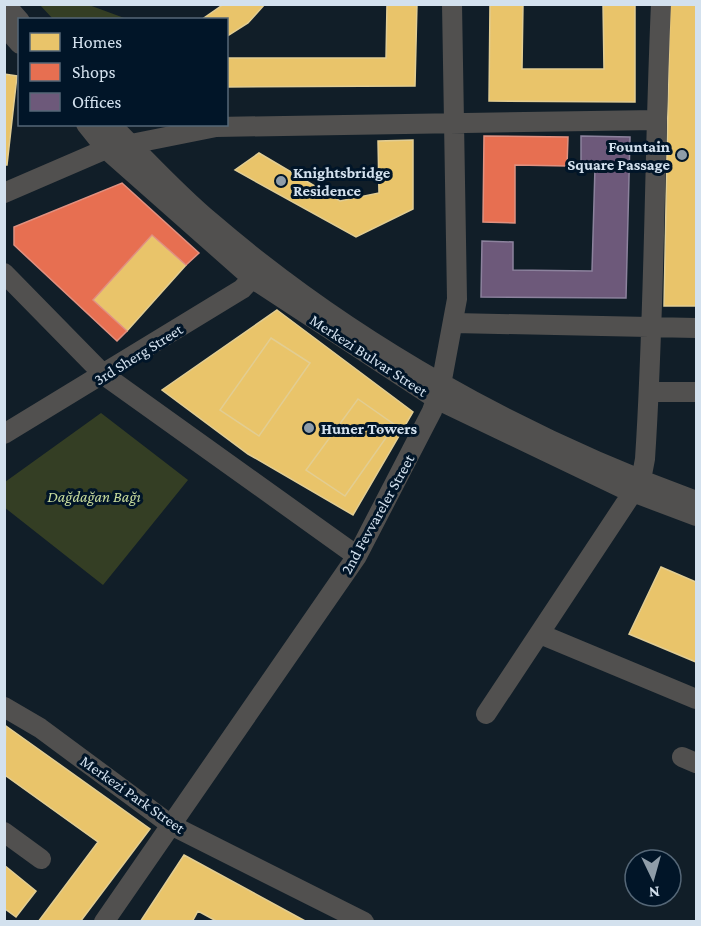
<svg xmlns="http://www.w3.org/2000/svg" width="701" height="926" viewBox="0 0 701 926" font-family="'Crimson Pro',serif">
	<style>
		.green { fill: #343e24 }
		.homes { fill: #e9c46a; stroke: #e2cd92; stroke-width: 1.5 }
		.shops { fill: #e76f51; stroke: #e19180; stroke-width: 1.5 }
		.offices { fill: #6d597a; stroke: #8c829d; stroke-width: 1.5 }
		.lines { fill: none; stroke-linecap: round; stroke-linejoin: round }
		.minor { stroke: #51504f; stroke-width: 20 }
		.poi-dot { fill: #8f9da9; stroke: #011528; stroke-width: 2 }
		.labels { text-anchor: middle; stroke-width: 6; stroke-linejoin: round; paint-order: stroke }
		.poi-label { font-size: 16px; font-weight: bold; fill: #d3e1ee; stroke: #011528; text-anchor: start }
		.street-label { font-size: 16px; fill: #d3e1ee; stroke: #011528 }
		.park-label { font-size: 16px; font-style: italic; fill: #c7db9c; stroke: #011528 }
	</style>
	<rect width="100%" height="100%" fill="#111e28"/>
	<path class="green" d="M40,5h49l38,14h-74z
		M101,413l87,67 -85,105 -99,-78 1,-25z"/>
	<path class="homes" d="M224,4h41l-17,19 -22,14v-17h-25z
		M387,4h30l-2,82 -189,1v-29h160z
		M490,4h33l-1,65h82l-1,-65h32v98l-146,-1z
		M670,4h26v302h-32z
		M4,74l13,2 -10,89h-3z
		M413,140v69l-57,28 -121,-67 24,-17 81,48 39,-8 -1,-52z
		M152,235l34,30 -59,66 -34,-31z
		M277,310l136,102 -60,103 -105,-61 -86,-64z
		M271,338l39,25 -51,73 -39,-26z
		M358,399l37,26 -50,71 -39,-26z
		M661,567l35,15v80l-67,-28z
		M6,726l144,103 -70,93h-42l60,-80 -92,-66 -2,2z
		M184,855l123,67h-89l-20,-11 -6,11h-52z
		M4,865l32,26 -20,26 -12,-9z"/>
	<path class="shops" d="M484,136l84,1 -1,29 -52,-1v58l-32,-1z
		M122,183l77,70 -13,12 -34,-30 -59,65 34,31 -10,10 -103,-96v-18z"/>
	<path class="offices" d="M581,136l49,1 -4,161 -145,-1 1,-56 31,1v28l79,1 3,-104h-14z"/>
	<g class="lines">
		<path class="minor" d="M5,4l15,17
			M4,26l16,18
			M86,124l20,25 147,130 183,120 186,89 74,28
			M110,124c34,33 65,68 101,98 142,122 310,215 485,279
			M4,193l102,-44 110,-22 440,-7
			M4,273l100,102 253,181
			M454,323l242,5
			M649,392h47
			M4,434l238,-145 19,-20
			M641,480l4,-21c10,-151 9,-303 16,-455
			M540,634l156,65
			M4,707l36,21 131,97 193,97
			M486,714l147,-222
			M682,757l14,6
			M4,832l37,27
			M104,922l253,-366 75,-145 9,-26 16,-86 -5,-295"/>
	</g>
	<g class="poi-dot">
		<circle cx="682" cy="155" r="6"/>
		<circle cx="281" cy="181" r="6"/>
		<circle cx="309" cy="428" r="6"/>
	</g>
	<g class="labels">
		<g class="poi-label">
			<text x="670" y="152" text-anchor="end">Fountain<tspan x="670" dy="18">Square Passage</tspan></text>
			<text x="293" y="178">Knightsbridge<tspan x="293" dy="18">Residence</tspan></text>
			<text x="321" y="434">Huner Towers</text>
		</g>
		<g class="street-label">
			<text transform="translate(138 354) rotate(-32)" y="6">3rd Sherg Street</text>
			<text transform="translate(369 355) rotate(33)" y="6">Merkezi Bulvar Street</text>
			<text transform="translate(377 514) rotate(-61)" y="6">2nd Fevvareler Street</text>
			<text transform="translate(133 794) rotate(35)" y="6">Merkezi Park Street</text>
		</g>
		<g class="park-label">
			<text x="94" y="502">Dağdağan Bağı</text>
		</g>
	</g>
	<rect width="701" height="926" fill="none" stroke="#d3e1ee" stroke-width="12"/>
	<rect x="18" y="18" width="210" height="108" fill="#011528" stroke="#556777" stroke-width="1.5"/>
	<rect x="30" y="33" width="30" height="18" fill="#e9c46a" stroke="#556777" stroke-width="1.5"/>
	<text x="72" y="48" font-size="18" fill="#d3e1ee">Homes</text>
	<rect x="30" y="63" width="30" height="18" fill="#e76f51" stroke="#556777" stroke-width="1.5"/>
	<text x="72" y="78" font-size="18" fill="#d3e1ee">Shops</text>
	<rect x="30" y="93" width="30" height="18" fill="#6d597a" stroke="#556777" stroke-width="1.5"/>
	<text x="72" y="108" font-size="18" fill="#d3e1ee">Offices</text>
	<g transform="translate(653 878) rotate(175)"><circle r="28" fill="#011528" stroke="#556777" stroke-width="1.5"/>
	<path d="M0-4.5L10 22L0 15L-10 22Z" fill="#8f9da9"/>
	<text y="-9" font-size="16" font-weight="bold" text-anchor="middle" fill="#d3e1ee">N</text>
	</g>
</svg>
